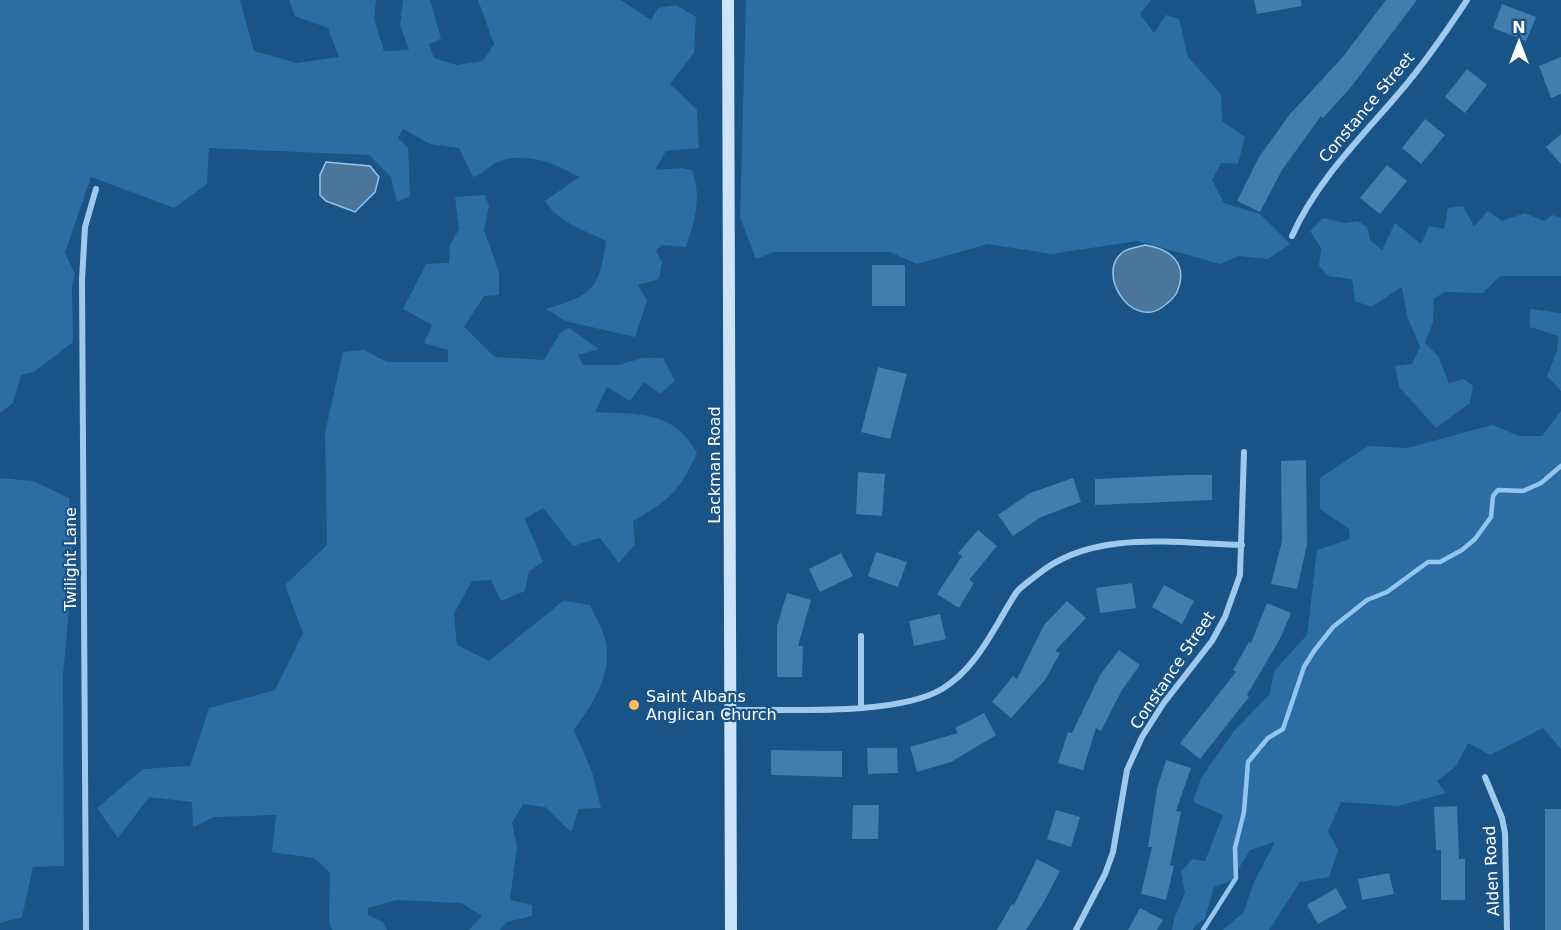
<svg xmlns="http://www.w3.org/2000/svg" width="1561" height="930" viewBox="0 0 1561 930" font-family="'DejaVu Sans',sans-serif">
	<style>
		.green { fill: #2c6da3 }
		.water { fill: #4b759a; stroke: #92c6ee; stroke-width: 1.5 }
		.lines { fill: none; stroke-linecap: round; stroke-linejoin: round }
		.stream { stroke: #92c6ee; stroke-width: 4.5 }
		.building { fill: #427dae }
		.street { stroke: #9fc9ec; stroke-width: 6 }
		.secondary { stroke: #cce3f9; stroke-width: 12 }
		.poi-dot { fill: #febf5b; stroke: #1a5385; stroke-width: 2 }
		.labels { text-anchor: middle; stroke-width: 4.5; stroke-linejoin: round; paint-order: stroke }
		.street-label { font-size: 16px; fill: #fff; stroke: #1a5385 }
		.poi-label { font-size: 16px; fill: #fff; stroke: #1a5385; text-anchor: start }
	</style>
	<rect width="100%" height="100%" fill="#1a5385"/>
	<path class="green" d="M0,0h240l14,51 43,12 42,-6 -11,-29 -33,-12 -6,-16h87l-2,19 10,32 25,-1 -9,-25 3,-25h27l11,39 -12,5 5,14 23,7 26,-4 11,-17 -16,-44h143l30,20 7,-12 18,-3 20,12 -2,36 -24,31 27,26 2,38 -33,3 -11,19 26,-2 11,2c10,27 3,50 -6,77l-25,-2 -5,6 6,11 -3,17 -21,6 9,16 -12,36 -70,-16 -19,-12c47,-14 53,-19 60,-68 -22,-11 -47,-18 -61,-40l34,-24c-24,-14 -54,-26 -82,-15 -9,4 -14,13 -24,15l-14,-29 -29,-4 -27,-15 -5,9 10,9 2,49 -13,6 -6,-25 -22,-22 -160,-7 -2,36 -33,24 -83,-31 -26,76 10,21 -3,11 1,57 -39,30 -13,3 -8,28 -13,10z
		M746,0h405l-11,14 14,19 12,-18 13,4 9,38 33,37 1,27 23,16 -7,27 -17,-1 -9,17 12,23 36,11 30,30 -22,15 -30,-3 -18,8 -82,-23 -87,13 -63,-10 -71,20 -27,-12h-116l-18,7 -16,-42z
		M485,195l4,11 -5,24 15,42v23l-15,1 -20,31 31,30 49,3 16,-27 9,-5 30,21 -21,6 5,10h36l23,-7h21l12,23 -15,13 -16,-12 -14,19 -23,-14 -12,25c41,2 79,-2 102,41 -18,39 -27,47 -64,68l2,23 -16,19 -19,-25 -27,8 -30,-38 -18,11 18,43 -14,9 -4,20 -24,10 -10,-21 -19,1 -18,33 3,31 32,16 74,-60 27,4c5,11 12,23 15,34 9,34 -13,66 -31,91l18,42 9,36 -22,1 -8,23 -26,-25 -22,-3 -11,19 5,24 -7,53 22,5v11l-25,6 -7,8h-31l13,-14 -21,-13 -65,-3 -28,8v7l15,7 4,8h-55l-3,-10 1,-47 -16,-15 -42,-6 4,-37 -62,2 -21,10 -1,-25 -43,-5 -31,41 -21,-30 46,-39 47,-3 19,-58 66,-18 28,-57 -18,-48 42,-40 -2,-112 18,-81 21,-2 23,12h61v-12l-24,-7 8,-18 -29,-16 23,-45 23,-1 1,-18 9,-16 -4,-32z
		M1463,206l11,20 14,-15 14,10 23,-8 19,8 9,-6 8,3v58h-61l-17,17 -39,-1 -10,7 -1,23 -8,21 13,13 11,27 15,-4 9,7 -3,17 -34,25 -37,-41 -4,-21 17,-2 8,-17 -13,-31 -5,-29 -31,20 -16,-6 -3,-22 -24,-3 -9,-10 2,-18 -11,-17 13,-13 23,5 12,-2 9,6 3,13 12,10 13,-27 26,21 8,-18 15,3 4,-21z
		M1530,309l31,4v78l-14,-15 10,-25 1,-15 -28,-9z
		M1561,411v338l-18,-21 -53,27 -22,-12 -12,23 -19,15 9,12 -48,13 -57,-4 -13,29 10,19 -9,27 -29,5 -31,48h-46l20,-17 12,-33 20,-38 -25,8 -19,31 -17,6 -9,32 -10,6 -2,5h-21l2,-11 11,-26 -4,-21 11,-13 13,2 18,-46 -30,-13 8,-24 33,-47 35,-36 6,-25 32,-35 10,-85 33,-11 -1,-10 -29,-20v-31l48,-32 39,2 85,-23 27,11h23z
		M0,478l33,3 36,17 4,71 -10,106 1,191 -31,1 -11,50 -22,6z"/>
	<path class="water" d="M326,162l44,4 9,11 -4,15 -20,20 -29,-11 -6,-6v-20z
		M1145,245c25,4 44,18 32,47 -3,6 -10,12 -16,16 -30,20 -66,-35 -38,-56 6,-4 16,-5 22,-7z"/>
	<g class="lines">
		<path class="stream" d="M1203,930l33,-52 -1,-30 9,-36 4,-50 20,-24 15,-9 21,-62 10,-16 19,-24 34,-27 20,-8 41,-30h12l22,-12 13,-11 16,-22 2,-21 5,-6 25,1 18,-8 20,-17"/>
	</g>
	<path class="building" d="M1254,0h47l1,6 -45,8z
		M1386,0h31l-66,87 -28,31 -2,-2 -39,54 -22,42 -23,-11 22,-44 31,-43 52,-56z
		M1502,4l34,13 -10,24 -33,-13z
		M1561,57v37l-10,4 -12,-32z
		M1467,69l20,16 -22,28 -20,-16z
		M1425,119l20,16 -24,29 -19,-16z
		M1561,134v30l-15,-17z
		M1387,165l20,16 -27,33 -20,-16z
		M872,265h33v41h-33z
		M878,367l29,7 -17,65 -29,-7z
		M1306,460l1,84 -10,45 -26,-5 11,-43 -1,-80z
		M858,472l27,2 -3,42 -26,-2z
		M1182,475h30v25l-117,5v-26z
		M1073,478l8,24 -40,15 -28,19 -15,-21 32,-22z
		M978,530l19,16 -28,34 5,3 -15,25 -22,-14 25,-38 -4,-3z
		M876,552l31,10 -9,25 -30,-11z
		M841,553l12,23 -33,16 -11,-23z
		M1132,583l4,25 -36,5 -4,-25z
		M1164,585l30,16 -12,23 -30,-17z
		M787,593l24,7 -13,46h5l-1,31h-25v-51z
		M1067,601l19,17 -31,33 5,2 -15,27 -34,38 -19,-16 21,-26 4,3 27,-54z
		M1267,603l24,10 -11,26 -33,56 2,2 -49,62 -20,-16 56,-71 -3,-2 16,-28 2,1z
		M940,614l6,25 -32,7 -5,-25z
		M1119,650l21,15 -18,25 -21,41 -5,-3 -13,42 -25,-7 10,-31 4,1 28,-58z
		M984,713l12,22 -45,27 -34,10 -7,-25 48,-14 -3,-5z
		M867,748h30l1,25 -30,1z
		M771,750l71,1v26l-71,-2z
		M1166,760l25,8 -15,43 5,1 -11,53 4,1 -8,34 -25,-6 11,-47h-4l9,-58z
		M853,805h26l-1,34h-26z
		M1457,806l2,53h6v41h-24v-50h-5l-2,-43z
		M1545,809h16v121h-16z
		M1056,810l24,7 -9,30 -24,-8z
		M1037,859l23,12 -15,29 -19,30h-29l15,-26 2,1z
		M1389,873l5,21 -32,6 -4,-21z
		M1336,888l11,20 -29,16 -11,-19z
		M1140,908l23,12 -6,10h-29z"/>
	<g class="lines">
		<path class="street" d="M1292,236c25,-56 68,-97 107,-143 25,-29 47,-61 68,-93
			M861,636v71
			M731,710c55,-1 166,6 211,-21 36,-22 52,-62 74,-96 5,-7 14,-12 21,-18 55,-46 138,-32 205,-30
			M1485,777l17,41 3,15 2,97
			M86,930l-4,-650 3,-53 11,-38
			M1076,930l29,-56 8,-22 14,-82 15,-33 21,-33 49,-63 13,-24 15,-42 4,-123"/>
		<path class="secondary" d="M728,0l3,930"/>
	</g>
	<circle class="poi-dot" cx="634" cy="705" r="6"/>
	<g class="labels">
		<g class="street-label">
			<text transform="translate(1366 107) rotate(-50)" y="6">Constance Street</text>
			<text transform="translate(714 465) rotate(-90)" y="6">Lackman Road</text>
			<text transform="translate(70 559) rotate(-90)" y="6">Twilight Lane</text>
			<text transform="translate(1172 670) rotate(-56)" y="6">Constance Street</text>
			<text transform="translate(1491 871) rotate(-93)" y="6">Alden Road</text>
		</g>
		<g class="poi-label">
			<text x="646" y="702">Saint Albans<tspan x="646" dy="18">Anglican Church</tspan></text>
		</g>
	</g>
	<g transform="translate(1519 42)" stroke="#1a5385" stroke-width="4.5" paint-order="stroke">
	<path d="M0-4.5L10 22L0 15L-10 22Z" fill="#ffffff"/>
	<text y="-9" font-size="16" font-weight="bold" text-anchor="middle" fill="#ffffff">N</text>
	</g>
</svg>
